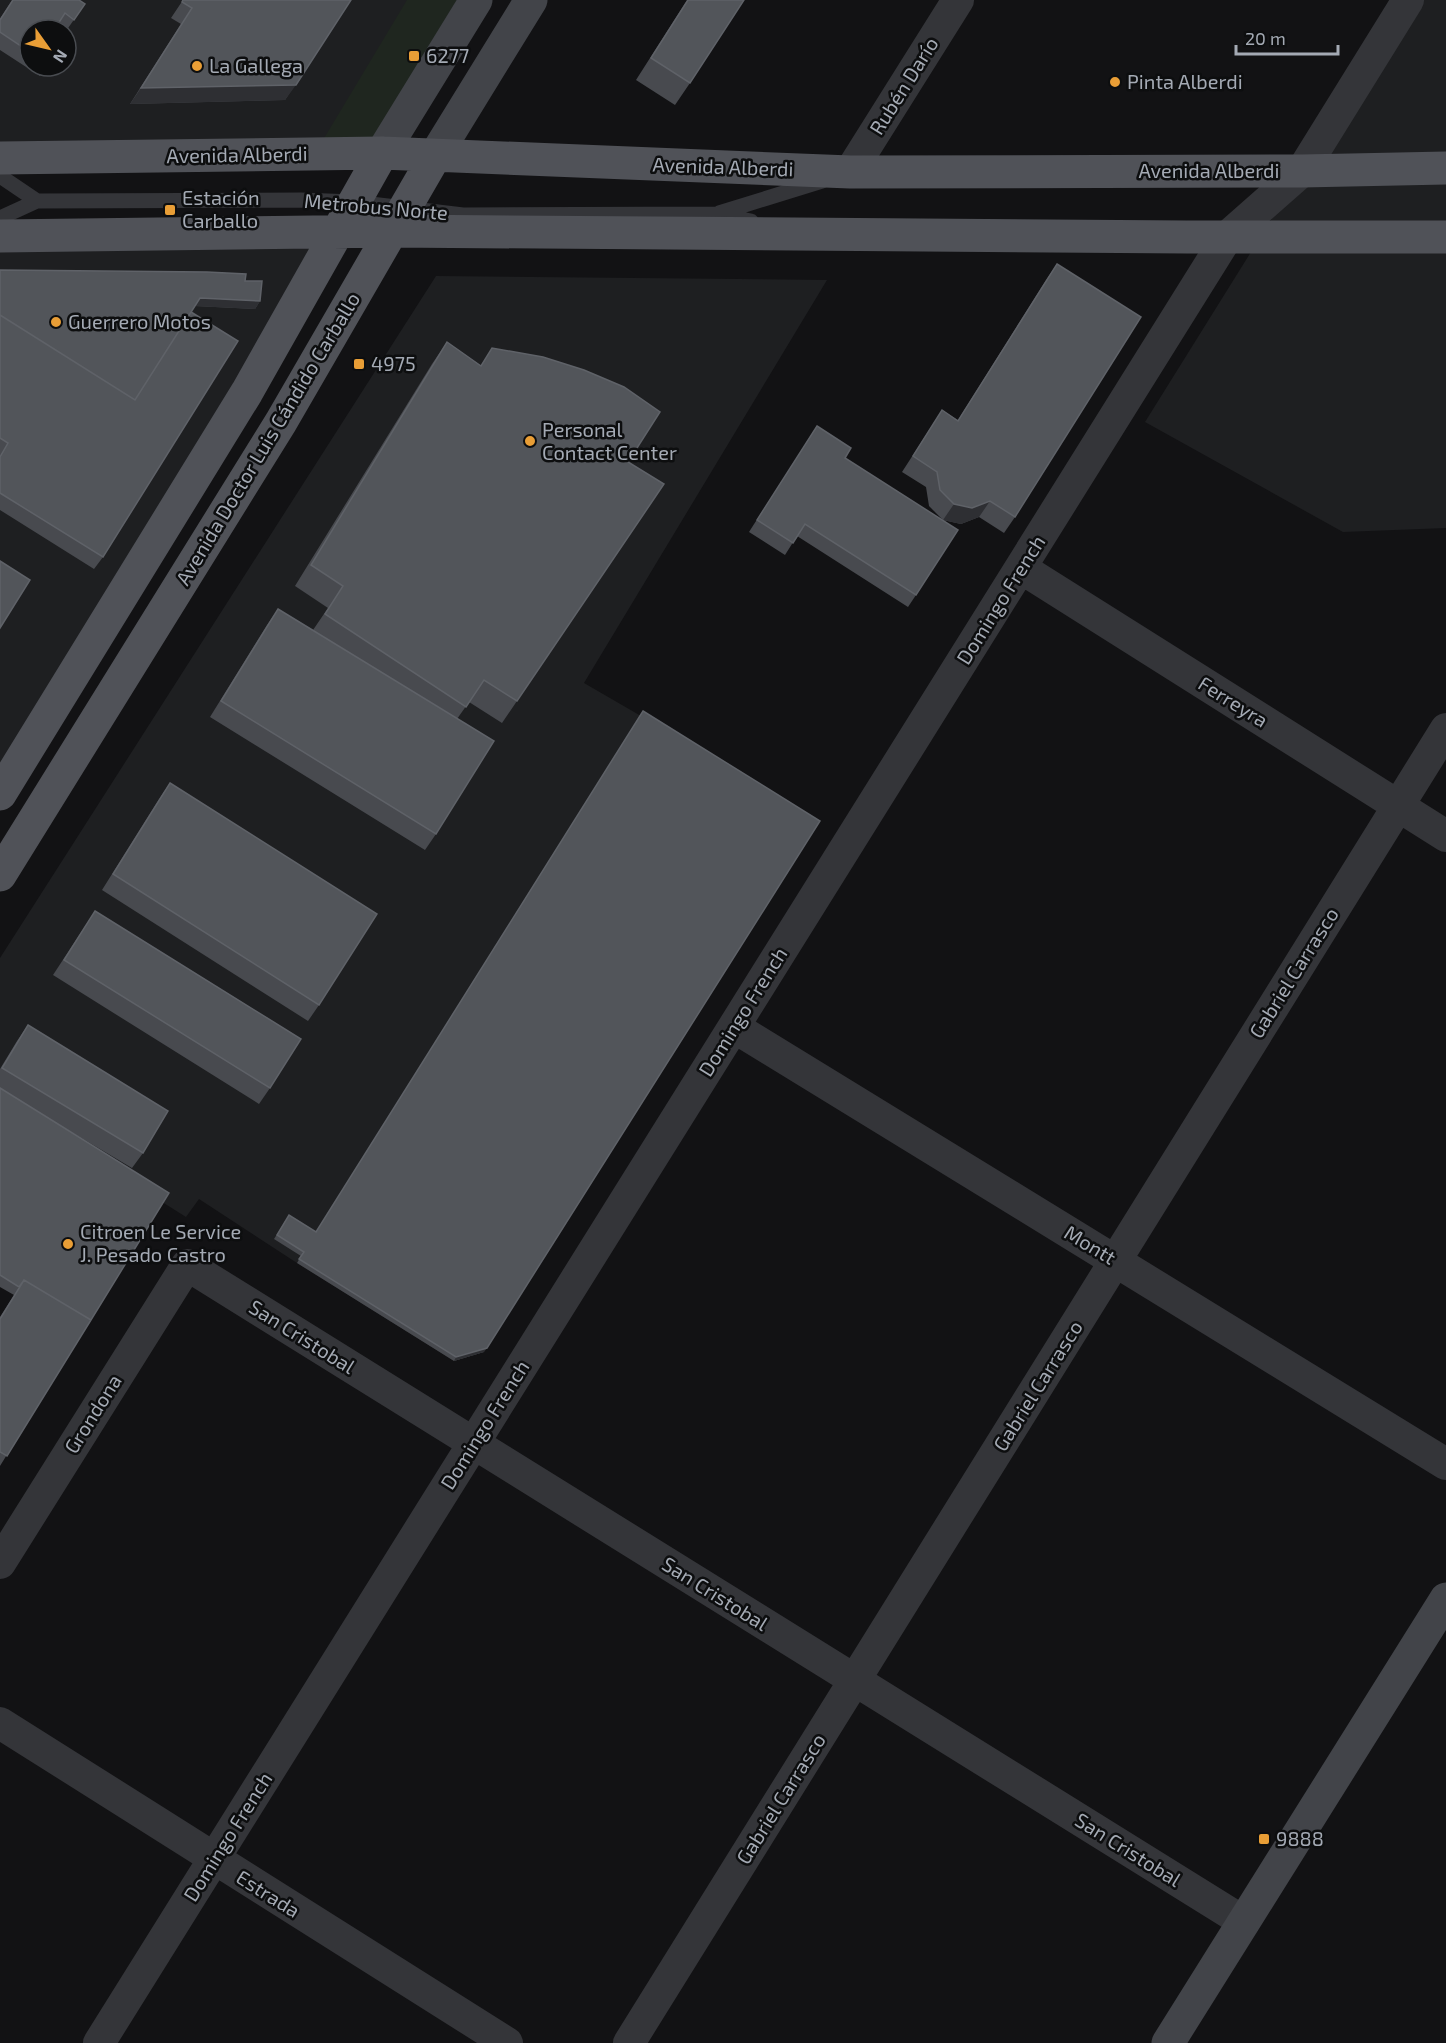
<svg xmlns="http://www.w3.org/2000/svg" width="1446" height="2043" viewBox="0 0 1446 2043" font-family="'Exo 2',sans-serif">
	<style>
		.built { fill: #1e1f21; fill-rule: evenodd }
		.green { fill: #1f261f }
		.lines { fill: none; stroke-linecap: round; stroke-linejoin: round }
		.lane { stroke: #343539; stroke-width: 15 }
		.street { stroke: #343539; stroke-width: 32 }
		.secondary { stroke: #424449; stroke-width: 33 }
		.primary { stroke: #505258; stroke-width: 33 }
		.wall { fill: #484a4f }
		.shaded-wall { fill: #2e2f33 }
		.building { fill: #52555a; stroke: #5f6268; stroke-width: 1.5 }
		.poi-dot { fill: #e99e36; stroke: #0d0e0f; stroke-width: 2 }
		.labels { text-anchor: middle; stroke-width: 5; stroke-linejoin: round; paint-order: stroke }
		.poi-label { font-size: 20px; fill: #a4aab4; stroke: #0d0e0f; text-anchor: start }
		.street-label { font-size: 20px; fill: #a4aab4; stroke: #0d0e0f }
	</style>
	<rect width="100%" height="100%" fill="#121214"/>
	<path class="built" d="M0,0h476l-94,153 -382,5zM30,30h36v36h-36z
		M1408,0h38v528l-103,4 -198,-110z
		M338,232l-338,562v-558z
		M436,276l391,4 -243,403 57,33 176,109 -333,527 -30,9 -157,-98 -98,-64 -13,18 -186,-117v-142z"/>
	<path class="green" d="M407,0h50l-83,137 -54,8z"/>
	<g class="lines">
		<path class="lane" d="M0,176l37,25
			M719,213l103,-32
			M0,218l37,-17 264,-1 53,2 109,13 253,-1 35,7"/>
		<path class="street" d="M850,172l108,-172
			M1021,568l425,268
			M734,1027l712,437
			M0,1563l187,-298 1057,657
			M0,1723l507,320
			M99,2043l1128,-1806 75,-66 106,-171
			M629,2043l817,-1314"/>
		<path class="secondary" d="M382,153l94,-153
			M435,156l96,-156
			M1168,2043l278,-444"/>
		<path class="primary" d="M0,158l382,-5 468,19 452,-1 144,-3
			M0,236l392,-5 795,6h259
			M0,794l247,-402 135,-239
			M0,875l281,-453 154,-266"/>
	</g>
	<path class="wall" d="M12,0l73,4 -19,27v-1h-3l-6,-4 -27,4v36h17l-7,10 -40,-26v-31z
		M183,0h168l-66,100 -155,4 51,-80 -10,-6z
		M687,0h57l-54,83 -15,22 -39,-25z
		M1057,264l-42,253 -11,16 -25,-16 -18,7 -18,-4 -14,-14 -3,-19 -24,-15 40,-62 16,10 88,-140z
		M0,270l245,11 15,20 -5,8 -60,-3 -4,6 -88,245 -9,12 -94,-59z
		M447,342l33,23 148,97 -111,239 -15,22 -33,-21 -12,17 -21,115 -11,16 -215,-133 57,-92 11,-16 35,21 15,-22 -33,-22 137,-222z
		M817,426l28,32 71,137 -8,12 -111,-71 -12,19 -36,-23z
		M170,783l149,222 -11,16 -206,-131 57,-91z
		M95,911l175,177 -11,16 -206,-129z
		M28,1025l115,128 -11,15 -101,-60 138,85 -169,273v-149l14,-22 -14,-8v-218l17,-28z
		M289,1215l195,137 -30,9 -157,-98 4,-7 -27,-17z"/>
	<path class="shaded-wall" d="M296,85l-11,15 -155,4 11,-16z
		M200,298l60,3 -5,8 -61,-3z
		M990,501l-11,16 -18,7 -18,-4 11,-16z
		M487,1348l-3,4 -30,9 2,-4z"/>
	<path class="building" d="M13,0h66l6,4 -11,16 -9,-7 -9,14 5,3h-31v22l-30,-20v-12z
		M183,0h168l-55,85 -155,3 51,-80 -10,-6z
		M688,0h56l-54,83 -39,-25z
		M1057,264l84,53 -126,200 -25,-16 -18,7 -18,-4 -14,-14 -3,-18 -24,-16 29,-46 16,11z
		M0,270l207,2 39,2 -1,7h17l-2,20 -60,-3 -65,102 -135,-85z
		M191,312l47,29 -135,216 -103,-64v-36l8,-14 -8,-5v-123l135,85z
		M447,342l34,24 11,-18 51,9 41,13 40,17 36,25 -32,50 36,22 -147,217 -33,-21 -18,27 -141,-93 18,-28 -32,-21z
		M817,426l34,22 -6,10 113,72 -42,65 -111,-71 -12,19 -36,-23z
		M0,561l30,19 -30,48z
		M278,609l216,132 -58,93 -215,-133z
		M643,711l177,110 -333,527 -31,9 -157,-98 5,-7 -27,-17 12,-20 27,17z
		M170,783l207,131 -58,91 -206,-131z
		M95,911l206,128 -31,49 -206,-128z
		M28,1025l140,86 -25,42 -141,-85z
		M0,1088l169,105 -78,127 -67,-40 -5,7 -19,-12z
		M24,1280l67,40 -84,136 -7,-4v-133z"/>
	<g class="poi-dot">
		<rect x="408" y="50" width="12" height="12" rx="3"/>
		<circle cx="197" cy="66" r="6"/>
		<circle cx="1115" cy="82" r="6"/>
		<rect x="164" y="204" width="12" height="12" rx="3"/>
		<circle cx="56" cy="322" r="6"/>
		<rect x="353" y="358" width="12" height="12" rx="3"/>
		<circle cx="530" cy="441" r="6"/>
		<circle cx="68" cy="1244" r="6"/>
		<rect x="1258" y="1833" width="12" height="12" rx="3"/>
	</g>
	<g class="labels">
		<g class="poi-label">
			<text x="426" y="63">6277</text>
			<text x="209" y="73">La Gallega</text>
			<text x="1127" y="89">Pinta Alberdi</text>
			<text x="182" y="205">Estación<tspan x="182" dy="23">Carballo</tspan></text>
			<text x="68" y="329">Guerrero Motos</text>
			<text x="371" y="371">4975</text>
			<text x="542" y="437">Personal<tspan x="542" dy="23">Contact Center</tspan></text>
			<text x="80" y="1239">Citroen Le Service<tspan x="80" dy="23">J. Pesado Castro</tspan></text>
			<text x="1276" y="1846">9888</text>
		</g>
		<g class="street-label">
			<text transform="translate(904 86) rotate(-58)" y="7">Rubén Darío</text>
			<text transform="translate(237 155) rotate(-1)" y="7">Avenida Alberdi</text>
			<text transform="translate(723 167) rotate(2)" y="7">Avenida Alberdi</text>
			<text x="1209" y="178">Avenida Alberdi</text>
			<text transform="translate(376 207) rotate(5)" y="7">Metrobus Norte</text>
			<text transform="translate(268 439) rotate(-59)" y="7">Avenida Doctor Luis Cándido Carballo</text>
			<text transform="translate(1001 600) rotate(-58)" y="7">Domingo French</text>
			<text transform="translate(1233 702) rotate(32)" y="7">Ferreyra</text>
			<text transform="translate(1294 973) rotate(-58)" y="7">Gabriel Carrasco</text>
			<text transform="translate(743 1012) rotate(-58)" y="7">Domingo French</text>
			<text transform="translate(1090 1245) rotate(31)" y="7">Montt</text>
			<text transform="translate(302 1337) rotate(32)" y="7">San Cristobal</text>
			<text transform="translate(1038 1386) rotate(-58)" y="7">Gabriel Carrasco</text>
			<text transform="translate(93 1414) rotate(-58)" y="7">Grondona</text>
			<text transform="translate(485 1425) rotate(-58)" y="7">Domingo French</text>
			<text transform="translate(715 1594) rotate(32)" y="7">San Cristobal</text>
			<text transform="translate(781 1799) rotate(-58)" y="7">Gabriel Carrasco</text>
			<text transform="translate(228 1837) rotate(-58)" y="7">Domingo French</text>
			<text transform="translate(1128 1850) rotate(32)" y="7">San Cristobal</text>
			<text transform="translate(268 1894) rotate(32)" y="7">Estrada</text>
		</g>
	</g>
	<g transform="translate(48 48) rotate(124)"><circle r="28" fill="#0d0e0f" stroke="#494c51" stroke-width="1.5"/>
	<path d="M0-4.5L10 22L0 15L-10 22Z" fill="#e99e36"/>
	<text y="-9" font-size="16" font-weight="bold" text-anchor="middle" fill="#a4aab4">N</text>
	</g>
	<path d="M1236 45v9h102v-9" fill="none" stroke="#a4aab4" stroke-width="3"/>
	<text x="1245" y="45" font-size="18" fill="#a4aab4" stroke="#0d0e0f" stroke-width="4.5" paint-order="stroke">20 m</text>
</svg>
